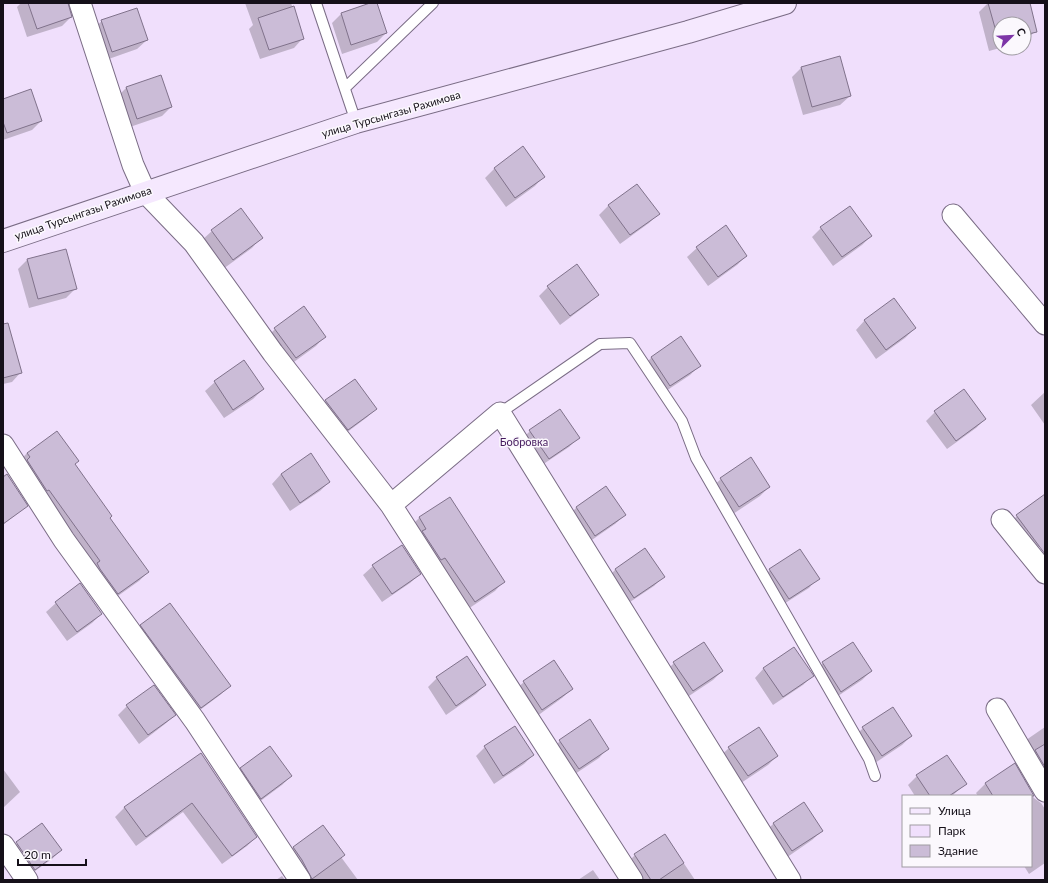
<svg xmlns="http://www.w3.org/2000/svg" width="1048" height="883" viewBox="0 0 1048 883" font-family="Lato,sans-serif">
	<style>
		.green { fill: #f0dffc; fill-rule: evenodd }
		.shadow { fill: #0003 }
		.building { fill: #cbbcd7; stroke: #80728b }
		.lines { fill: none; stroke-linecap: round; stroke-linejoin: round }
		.lane-casing { stroke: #7a6c85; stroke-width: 12 }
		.street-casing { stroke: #7a6c85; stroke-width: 23 }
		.secondary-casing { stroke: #7a6c85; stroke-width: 24 }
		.lane { stroke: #fff; stroke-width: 10 }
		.street { stroke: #fff; stroke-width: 21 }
		.secondary { stroke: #f5e8fe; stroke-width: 22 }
		.labels { text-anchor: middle; stroke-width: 3; stroke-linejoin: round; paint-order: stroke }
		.street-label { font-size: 11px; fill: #151019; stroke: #fbf8fd }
		.park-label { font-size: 11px; fill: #441a5d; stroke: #fbf8fd }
	</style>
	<rect width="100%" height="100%" fill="#fbf8fd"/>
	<path class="green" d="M3,3h1042v877h-1042zM1000,24h24v24h-24zM903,796h128v70h-128z"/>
	<path class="shadow" d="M21,3h45l5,14 -9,9 -35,11 -10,-30z
		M245,3h46l12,35 -9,10 -34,11 -11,-30 4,-4z
		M373,3h3l10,30 -9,9 -35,12 -10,-31 9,-9z
		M988,3h41l7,28 -12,10v-17h-24v24l-11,3 -10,-39z
		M102,21l45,19 -10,9 -34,12 -11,-31z
		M801,68l49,28 -10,9 -37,10 -11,-38z
		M161,76l10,31 -9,9 -35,12 -10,-31 9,-9z
		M3,100l38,21 -9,9 -29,10z
		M523,148l21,28 -9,10 -29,21 -21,-29 9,-9z
		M637,185l21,29 -9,9 -29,21 -21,-29 9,-9z
		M240,210l21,28 -9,10 -29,21 -21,-29 10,-9z
		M821,228l50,8 -9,9 -29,21 -21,-29z
		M697,248l49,8 -9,9 -29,21 -21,-29z
		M27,260l49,28 -10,10 -37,10 -11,-39z
		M548,287l50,8 -10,9 -28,21 -21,-29z
		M865,320l50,8 -10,10 -29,21 -20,-29z
		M275,329l50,7 -9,10 -29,21 -21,-29z
		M3,336l18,36 -9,10 -9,2z
		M651,358l48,8 -9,9 -30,20 -18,-28z
		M244,362l19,27 -10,10 -29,19 -19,-27 10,-9z
		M354,380l22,29 -10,9 -28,21 -21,-29 9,-9z
		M1045,392v33l-14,-20z
		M935,412l50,7 -9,9 -29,21 -21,-28z
		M530,431l48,7 -9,9 -30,20 -18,-27z
		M27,453l47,11 35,54 39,54 -9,9 -31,22 -90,-140z
		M281,474l48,8 -9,9 -30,20 -18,-27z
		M3,479l23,27 -23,19z
		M721,479l48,8 -9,9 -30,20 -19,-28z
		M606,488l19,27 -10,9 -29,20 -19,-27 9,-9z
		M1045,495v47l-16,12 -21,-29 9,-9z
		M449,498l55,83 -9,10 -30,20 -55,-84 9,-9z
		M645,550l18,27 -9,9 -30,20 -18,-27 9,-9z
		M373,566l47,8 -10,9 -28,19 -19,-27z
		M770,570l48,8 -9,10 -30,19 -18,-28z
		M56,603l45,11 -9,9 -25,18 -21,-29z
		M141,626l89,60 -10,9 -28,21 -60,-81z
		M853,643l18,28 -9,9 -30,20 -19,-27 10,-10z
		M674,663l48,8 -9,9 -30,20 -18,-28z
		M764,668l48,8 -9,9 -30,20 -18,-27z
		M437,678l48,7 -9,9 -30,21 -18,-28z
		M524,682l48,7 -10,9 -29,21 -19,-28z
		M127,706l48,9 -10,9 -26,20 -21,-29z
		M1045,727v43l-9,6 -17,-29 10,-9z
		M758,728l19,28 -9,9 -30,20 -19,-28 10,-9z
		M863,728l48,8 -9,9 -30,20 -18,-28z
		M560,741l48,7 -9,10 -30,20 -18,-28z
		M485,747l48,8 -9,9 -30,20 -18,-28z
		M201,754l55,83 -9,9 -25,18 -39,-52 -47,34 -21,-29 9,-9z
		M1015,765l19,33 7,5 4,6v54l-16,11 -5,-8h7v-70h-53l-2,-3 9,-9z
		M3,769l17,23 -17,16z
		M241,769l50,7 -9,9 -31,23 -19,-30z
		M917,776l48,8 -13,12h-37l-7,-11z
		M774,823l48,8 -10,9 -29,20 -19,-27z
		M42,824l19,26 -9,9 -27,19 -18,-26z
		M665,835l30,45h-59l-10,-16 9,-9z
		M294,847l47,10 17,23h-59l-15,-23z
		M593,870l7,10h-22z
		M282,876l3,4h-9z"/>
	<path class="building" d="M28,3h40l4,14 -35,12z
		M370,3h7l10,30 -36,12 -10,-32z
		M988,3h42l7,29 -13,3v-11h-24l-1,18z
		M294,6l10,33 -35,11 -11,-32z
		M137,8l11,32 -36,12 -11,-32z
		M840,56l11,40 -39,11 -11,-40z
		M161,75l11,32 -35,12 -11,-32z
		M31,89l11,32 -35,12 -4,-11v-23z
		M523,146l22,31 -30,21 -21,-30z
		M637,184l23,30 -30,21 -22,-30z
		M850,206l22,30 -30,21 -22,-30z
		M241,208l22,30 -30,22 -22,-30z
		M726,225l21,31 -29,21 -22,-30z
		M66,249l11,40 -39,10 -11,-40z
		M577,264l22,31 -29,21 -23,-30z
		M894,298l22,30 -30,22 -22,-30z
		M304,306l22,31 -30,21 -22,-30z
		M8,323l14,50 -19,5v-54z
		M681,336l20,30 -31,20 -19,-29z
		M244,360l20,29 -31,21 -19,-29z
		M355,379l22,30 -29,21 -23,-30z
		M964,389l22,30 -30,22 -22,-30z
		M560,409l20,29 -31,21 -20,-29z
		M57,431l22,30 -4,3 37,52 -2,2 39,54 -31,22 -18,-25 -3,-6 3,-2 -51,-71 -2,1 -20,-31 3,-3 -3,-4z
		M311,453l19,29 -30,21 -19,-29z
		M751,457l19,30 -31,20 -19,-29z
		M7,474l21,32 -25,18v-47z
		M606,486l20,29 -31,21 -19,-29z
		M1045,494v60l-29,-39z
		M450,497l55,85 -30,20 -30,-44 -4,2 -19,-29 4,-2 -7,-12z
		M402,545l19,29 -29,20 -20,-29z
		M645,548l20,29 -31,21 -19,-29z
		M800,549l20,30 -31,20 -20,-30z
		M80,583l22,31 -25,18 -22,-30z
		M170,603l61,83 -30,22 -61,-83z
		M704,642l19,29 -30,20 -20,-29z
		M853,642l19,29 -31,21 -19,-30z
		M794,647l20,29 -31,21 -20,-29z
		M467,656l19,29 -30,21 -20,-29z
		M554,660l19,29 -31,21 -19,-29z
		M154,685l22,30 -28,20 -22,-30z
		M893,707l19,29 -30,20 -20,-29z
		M590,719l19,30 -30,20 -20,-29z
		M515,726l19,29 -31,21 -19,-30z
		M759,727l19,29 -30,20 -20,-29z
		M1045,744v23l-10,-17z
		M270,746l22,30 -31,23 -21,-31z
		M201,753l56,84 -25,19 -40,-53 -46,34 -22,-30z
		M947,755l20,29 -18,12h-19l-14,-21z
		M1015,763l19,33h-41l-8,-13z
		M804,802l19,29 -31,20 -19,-28z
		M42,823l20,27 -27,20 -19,-28z
		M323,825l22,30 -33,24 -10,-19 -9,-13z
		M665,834l19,29 -25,17h-8l-17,-26z"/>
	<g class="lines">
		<g class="lane-casing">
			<path id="lane" d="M316,3l40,119
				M345,88l88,-85
				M500,413l100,-69 30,-1 52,78 14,37 173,301 6,17"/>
		</g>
		<g class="street-casing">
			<path id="street" d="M80,3l53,162 12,27 49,51 79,110 118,152 241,375
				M953,215l92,109
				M3,445l61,95 131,181 105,159
				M391,505l109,-92 290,467
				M1002,520l43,53
				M997,709l48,82
				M3,845l24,35"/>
		</g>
		<g class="secondary-casing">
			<path id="secondary" d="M3,241l353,-119 332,-90 97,-29"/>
		</g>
		<use href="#lane" class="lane"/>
		<use href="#street" class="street"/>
		<use href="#secondary" class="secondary"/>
	</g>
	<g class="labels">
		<g class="street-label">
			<text transform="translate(391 114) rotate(-16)" y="4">улица Турсынгазы Рахимова</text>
			<text transform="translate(83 213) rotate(-19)" y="4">улица Турсынгазы Рахимова</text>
		</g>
		<g class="park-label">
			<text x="524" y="446">Бобровка</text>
		</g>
	</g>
	<rect width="1048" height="883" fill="none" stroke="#151019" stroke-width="8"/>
	<rect x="902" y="795" width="130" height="72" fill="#fbf8fd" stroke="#9f9ba2"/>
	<rect x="910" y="808" width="20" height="6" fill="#f5e8fe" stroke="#9f9ba2"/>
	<text x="938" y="815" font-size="12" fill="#151019">Улица</text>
	<rect x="910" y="825" width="20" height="12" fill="#f0dffc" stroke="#9f9ba2"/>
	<text x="938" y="835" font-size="12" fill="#151019">Парк</text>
	<rect x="910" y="845" width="20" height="12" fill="#cbbcd7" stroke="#9f9ba2"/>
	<text x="938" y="855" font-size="12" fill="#151019">Здание</text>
	<g transform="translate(1012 36) rotate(66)"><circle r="19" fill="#fbf8fd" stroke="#9f9ba2"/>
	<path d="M0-3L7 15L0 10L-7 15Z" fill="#7d35a7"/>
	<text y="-6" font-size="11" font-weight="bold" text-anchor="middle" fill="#151019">С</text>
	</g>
	<path d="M18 859v6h68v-6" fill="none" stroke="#151019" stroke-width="2"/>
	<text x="24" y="859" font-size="12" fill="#151019" stroke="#fbf8fd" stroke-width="3" paint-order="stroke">20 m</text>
</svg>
